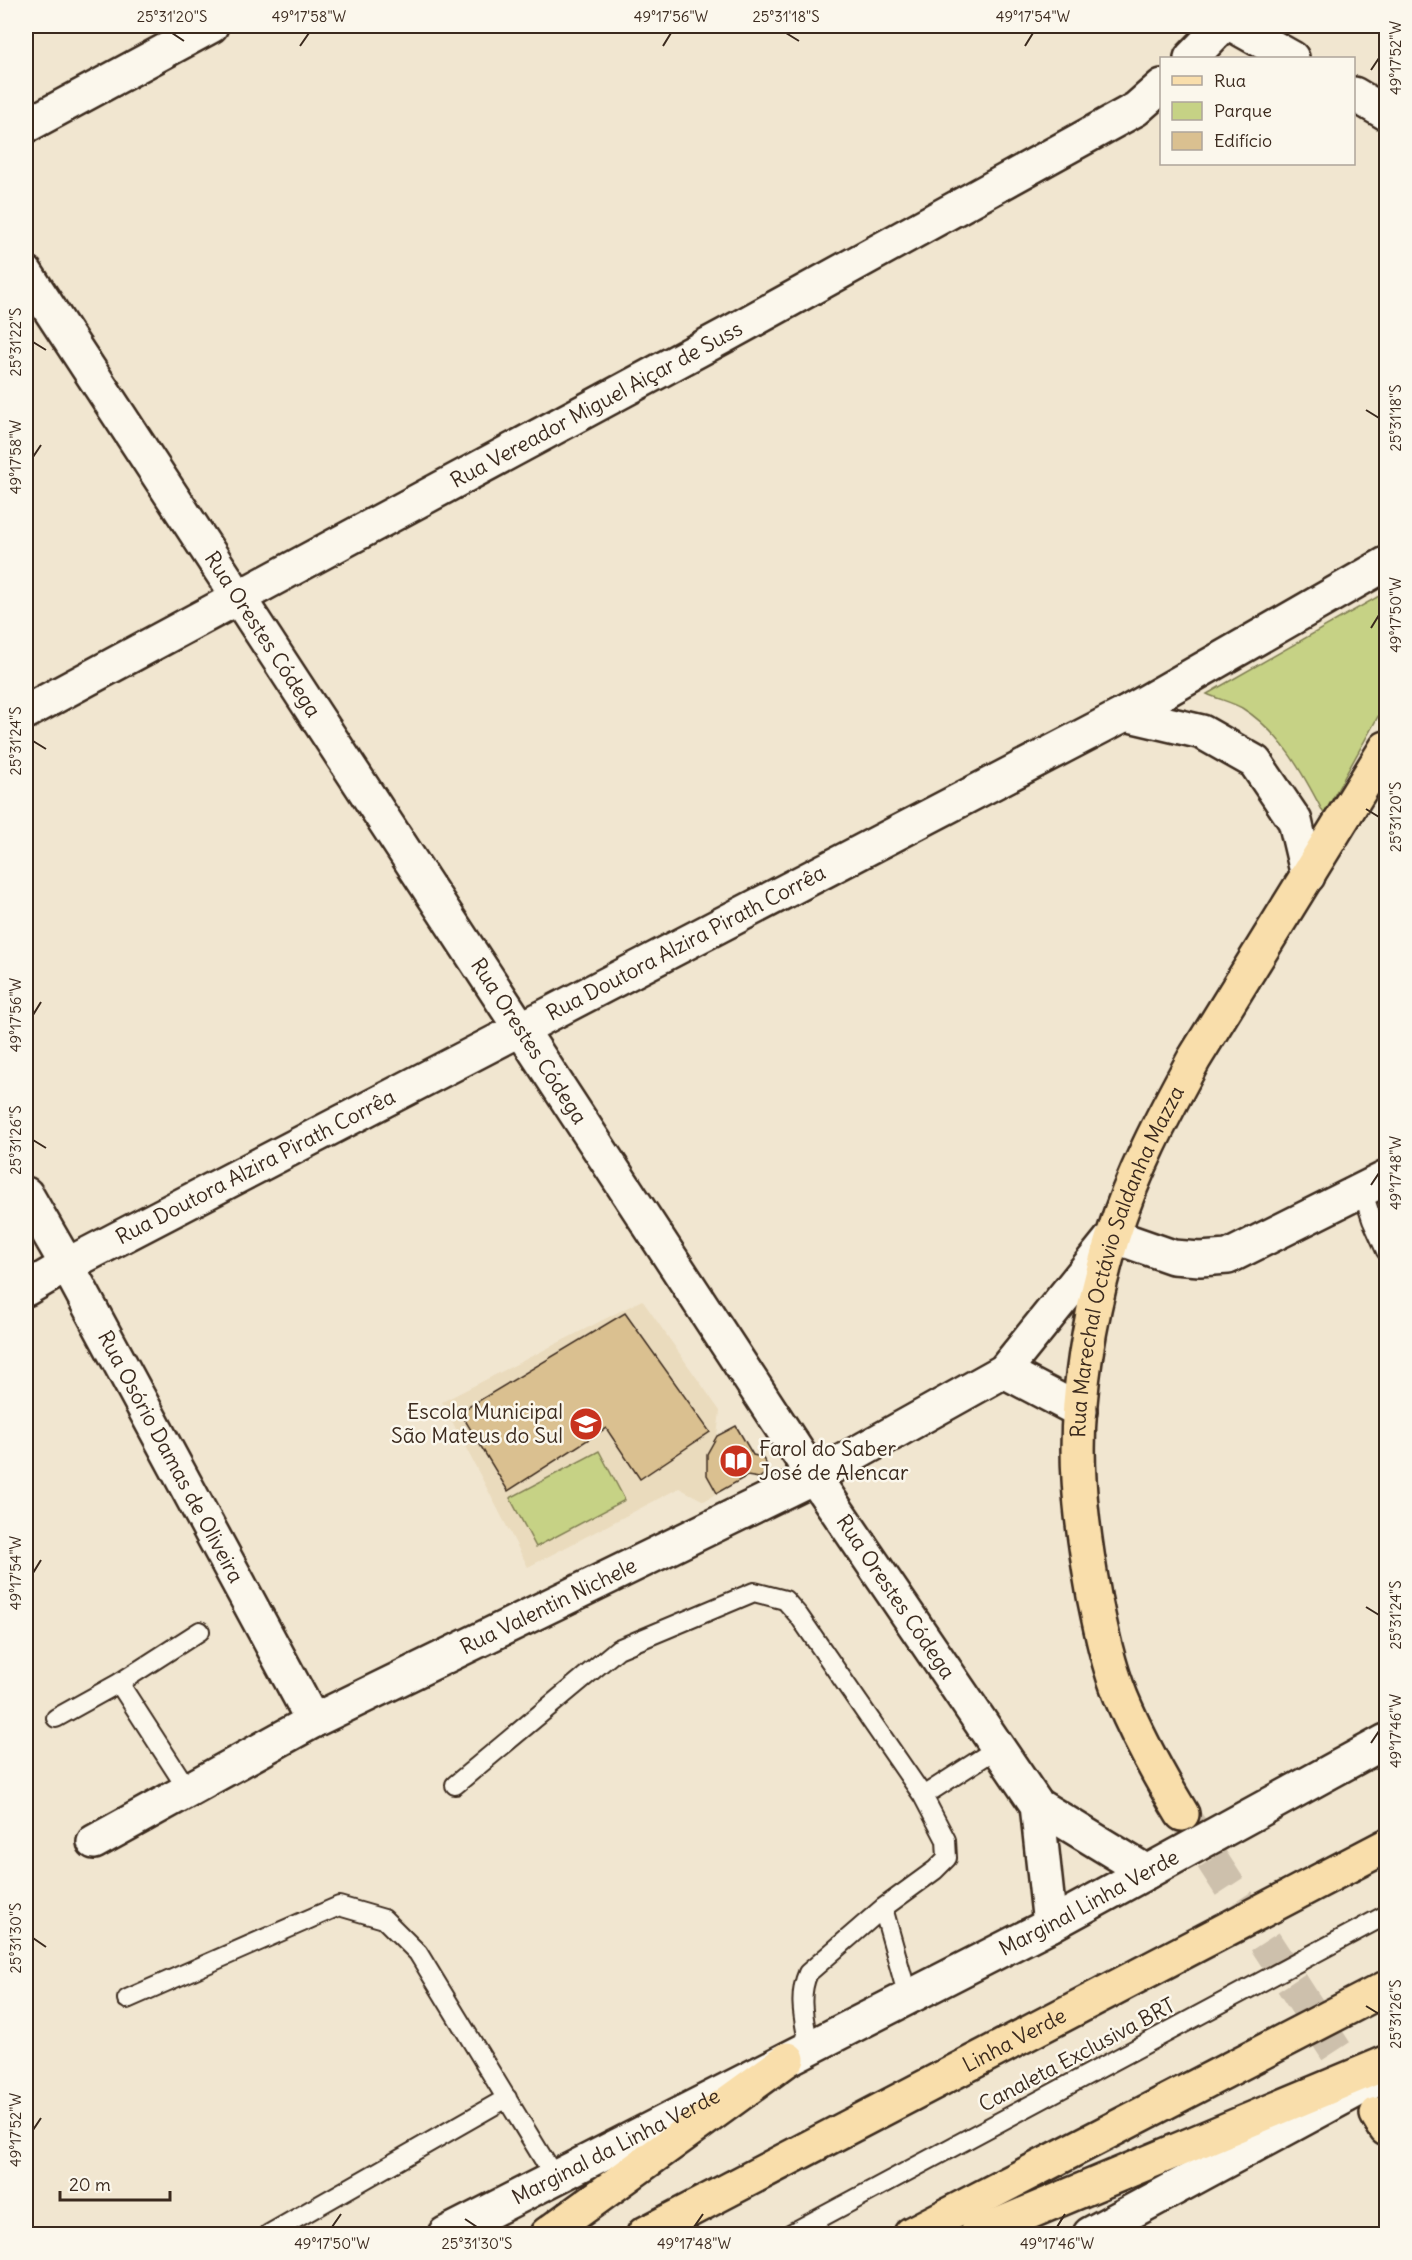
<svg xmlns="http://www.w3.org/2000/svg" width="1412" height="2260" viewBox="0 0 1412 2260" font-family="Delius,sans-serif">
	<style>
		.built { fill: #eadbbd }
		.green { fill: #c6d285; stroke: #807e52; stroke-width: 1.5 }
		.building { fill: #dac090; stroke: #3b2a1e; stroke-width: 1.5 }
		.lines { fill: none; stroke-linecap: round; stroke-linejoin: round }
		.primary-tunnel { stroke: #cdc0ac; stroke-width: 33; stroke-dasharray: 33 16; stroke-linecap: butt }
		.lane-casing { stroke: #3b2a1e; stroke-width: 22 }
		.street-casing { stroke: #3b2a1e; stroke-width: 38 }
		.secondary-casing { stroke: #3b2a1e; stroke-width: 38 }
		.primary-casing { stroke: #3b2a1e; stroke-width: 38 }
		.highway-casing { stroke: #3b2a1e; stroke-width: 38 }
		.lane { stroke: #fbf7ec; stroke-width: 18 }
		.street { stroke: #fbf7ec; stroke-width: 33 }
		.secondary { stroke: #fbf7ec; stroke-width: 33 }
		.primary { stroke: #f9deab; stroke-width: 33 }
		.highway { stroke: #f9deab; stroke-width: 33 }
		.ticks { fill: none; stroke: #3b2a1e; stroke-width: 2 }
		.labels { text-anchor: middle; stroke-width: 5; stroke-linejoin: round; paint-order: stroke }
		.street-label { font-size: 21px; fill: #3b2a1e; stroke: #fbf7ec }
		.poi-label { font-size: 21px; fill: #3b2a1e; stroke: #fbf7ec; text-anchor: end }
		.neatline { fill: none; stroke: #3b2a1e; stroke-width: 2 }
		.ticks-label { font-size: 15px; text-anchor: middle; fill: #3b2a1e }
	</style>
	<rect width="100%" height="100%" fill="#f1e6d0"/>
	<filter id="ink" filterUnits="userSpaceOnUse"><feTurbulence type="fractalNoise" baseFrequency=".0167" numOctaves="2"/><feDisplacementMap in="SourceGraphic" scale="12" xChannelSelector="R" yChannelSelector="G"/><feConvolveMatrix kernelMatrix="1 2 1 2 8 2 1 2 1" color-interpolation-filters="sRGB"/></filter>
	<g filter="url(#ink)">
		<path class="built" d="M642,1300l78,111 -3,25 -10,18v21l10,18 -13,8 -25,-13 -151,79 -86,-165z"/>
		<path class="green" d="M1386,592v110l-62,112c-20,-39 -43,-82 -82,-106 -11,-6 -24,-9 -35,-14z
			M599,1451l26,49 -89,47 -26,-49z"/>
		<path class="building" d="M625,1313l85,119 -70,47 -34,-51 -98,63 -48,-79z
			M736,1426l17,29 9,2 5,8 -1,8 -7,5 -12,-2 -30,17 -10,-18v-21l10,-18z"/>
		<g class="lines">
			<path class="primary-tunnel" d="M1185,1818l182,281"/>
			<g class="lane-casing">
				<path id="lane" d="M1362,1190l10,30 14,31
					M119,1683l69,107
					M56,1718l63,-35 81,-52
					M455,1785l163,-136 136,-57 31,8 14,16 124,180 23,44 1,18 -12,12 -52,38 -75,65c-11,25 -3,49 1,75
					M923,1796l76,-49
					M883,1908l25,89
					M127,1999l212,-93 45,13 34,34 137,225
					M269,2234l238,-136
					M790,2234l596,-319"/>
			</g>
			<g class="street-casing">
				<g id="street">
					<path d="M1235,26l57,32"/>
					<path d="M1191,58l31,-32"/>
					<path d="M1354,94l32,19"/>
					<path d="M26,126l185,-100"/>
					<path id="s1" d="M26,712l700,-377 410,-226 26,-23"/>
					<path id="s2" d="M26,1194l41,71 246,456"/>
					<path d="M1113,1236l60,21 27,2 28,-2 158,-79"/>
					<path id="s3" d="M26,1289l41,-24 454,-236"/>
					<path id="s4" d="M94,1842l219,-121 501,-244"/>
				</g>
			</g>
			<g class="secondary-casing">
				<g id="secondary">
					<path id="s5" d="M26,273l788,1204 223,328 110,67"/>
					<path d="M1125,714l77,18 53,30 40,59 13,55"/>
					<path id="s6" d="M521,1029l604,-315 261,-150"/>
					<path d="M1004,1371l76,40"/>
					<path d="M814,1477l190,-106 109,-135"/>
					<path d="M1037,1805l13,120"/>
					<path id="s7" d="M445,2234l605,-309 336,-184"/>
					<path d="M1090,2234l278,-150"/>
				</g>
			</g>
			<g class="primary-casing">
				<g id="primary">
					<path id="s8" d="M1182,1814c-23,-38 -44,-76 -61,-117 -13,-32 -20,-67 -27,-101 -7,-39 -13,-78 -15,-117 -5,-78 11,-168 34,-243 19,-62 50,-120 81,-177l192,-311"/>
					<path d="M1377,2114l9,15"/>
				</g>
			</g>
			<g class="highway-casing">
				<g id="highway">
					<path d="M547,2234l241,-175"/>
					<path id="s9" d="M644,2234l742,-388"/>
					<path d="M911,2234l475,-246"/>
					<path d="M977,2234l409,-171"/>
				</g>
			</g>
			<use href="#lane" class="lane"/>
			<use href="#street" class="street"/>
			<use href="#secondary" class="secondary"/>
			<use href="#primary" class="primary"/>
			<use href="#highway" class="highway"/>
		</g>
	</g>
	<path class="ticks" d="M172,33l12,8M786,33l13,8M300,46l9,-13M663,46l8,-13M1025,46l8,-13M1371,70l8,-12M33,342l13,8M1366,410l13,8M33,457l8,-12M1371,628l8,-13M33,741l13,8M1366,809l13,8M33,1015l8,-13M33,1140l13,8M1371,1185l8,-12M33,1573l8,-13M1366,1607l13,8M1371,1743l8,-12M33,1938l13,9M1366,2006l13,8M33,2130l8,-12M465,2219l12,8M332,2227l9,-13M694,2227l9,-13M1057,2227l8,-13"/>
	<defs>
		<g id="school-disc" transform="scale(1.725)"><circle r="9.5" fill="#c8321e" stroke="#fbf7ec"/><path d="M0-5L7-2L0 1L-7-2ZM-4 1L0 2.5L4 1V4Q0 6-4 4Z" fill="#fff"/></g>
		<g id="library-disc" transform="scale(1.725)"><circle r="9.5" fill="#c8321e" stroke="#fbf7ec"/><path d="M-6-4Q-3-5.5-.7-3.5V5Q-3 3-6 4ZM6-4Q3-5.5 .7-3.5V5Q3 3 6 4Z" fill="#fff"/></g>
	</defs>
	<g fill-rule="evenodd">
		<use href="#school-disc" x="586" y="1424"/>
		<use href="#library-disc" x="736" y="1461"/>
	</g>
	<g class="labels">
		<g class="street-label">
			<text dy="7" stroke="none"><textPath href="#s1" startOffset="648">Rua Vereador Miguel Aiçar de Suss</textPath></text>
			<text dy="7" stroke="none"><textPath href="#s5" startOffset="432">Rua Orestes Códega</textPath></text>
			<text dy="7" stroke="none"><textPath href="#s6" startOffset="186">Rua Doutora Alzira Pirath Corrêa</textPath></text>
			<text dy="7" stroke="none"><textPath href="#s5" startOffset="918">Rua Orestes Códega</textPath></text>
			<text dy="7" stroke="none"><textPath href="#s3" startOffset="260">Rua Doutora Alzira Pirath Corrêa</textPath></text>
			<text dy="7" stroke="none"><textPath href="#s8" startOffset="580">Rua Marechal Octávio Saldanha Mazza</textPath></text>
			<text dy="7" stroke="none"><textPath href="#s2" startOffset="300">Rua Osório Damas de Oliveira</textPath></text>
			<text dy="7" stroke="none"><textPath href="#s5" startOffset="1584">Rua Orestes Códega</textPath></text>
			<text dy="7" stroke="none"><textPath href="#s4" startOffset="512">Rua Valentin Nichele</textPath></text>
			<text dy="7" stroke="none"><textPath href="#s7" startOffset="724">Marginal Linha Verde</textPath></text>
			<text dy="7" stroke="none"><textPath href="#s9" startOffset="418">Linha Verde</textPath></text>
			<text transform="translate(1077 2055) rotate(-28)" y="7">Canaleta Exclusiva BRT</text>
			<text dy="7" stroke="none"><textPath href="#s7" startOffset="192">Marginal da Linha Verde</textPath></text>
		</g>
		<g class="poi-label">
			<text x="563" y="1419">Escola Municipal<tspan x="563" dy="24">São Mateus do Sul</tspan></text>
			<text x="759" y="1456" text-anchor="start">Farol do Saber<tspan x="759" dy="24">José de Alencar</tspan></text>
		</g>
	</g>
	<rect width="1412" height="2260" fill="none" stroke="#fbf7ec" stroke-width="66"/>
	<rect x="1160" y="57" width="195" height="108" fill="#fbf7ec" stroke="#aea59a" stroke-width="1.5"/>
	<rect x="1172" y="76" width="30" height="9" fill="#f9deab" stroke="#aea59a" stroke-width="1.5"/>
	<text x="1214" y="87" font-size="18" fill="#3b2a1e">Rua</text>
	<rect x="1172" y="102" width="30" height="18" fill="#c6d285" stroke="#aea59a" stroke-width="1.5"/>
	<text x="1214" y="117" font-size="18" fill="#3b2a1e">Parque</text>
	<rect x="1172" y="132" width="30" height="18" fill="#dac090" stroke="#aea59a" stroke-width="1.5"/>
	<text x="1214" y="147" font-size="18" fill="#3b2a1e">Edifício</text>
	<path d="M60 2191v9h110v-9" fill="none" stroke="#3b2a1e" stroke-width="3"/>
	<text x="69" y="2191" font-size="18" fill="#3b2a1e" stroke="#fbf7ec" stroke-width="4.5" paint-order="stroke">20 m</text>
	<rect x="33" y="33" width="1346" height="2194" class="neatline"/>
	<g class="ticks-label">
		<text x="172" y="22">25°31'20"S</text>
		<text x="309" y="22">49°17'58"W</text>
		<text x="671" y="22">49°17'56"W</text>
		<text x="786" y="22">25°31'18"S</text>
		<text x="1033" y="22">49°17'54"W</text>
		<text transform="translate(1396 58) rotate(-90)" y="5">49°17'52"W</text>
		<text transform="translate(16 342) rotate(-90)" y="5">25°31'22"S</text>
		<text transform="translate(1396 418) rotate(-90)" y="5">25°31'18"S</text>
		<text transform="translate(16 457) rotate(-90)" y="5">49°17'58"W</text>
		<text transform="translate(1396 615) rotate(-90)" y="5">49°17'50"W</text>
		<text transform="translate(16 741) rotate(-90)" y="5">25°31'24"S</text>
		<text transform="translate(1396 817) rotate(-90)" y="5">25°31'20"S</text>
		<text transform="translate(16 1015) rotate(-90)" y="5">49°17'56"W</text>
		<text transform="translate(16 1140) rotate(-90)" y="5">25°31'26"S</text>
		<text transform="translate(1396 1173) rotate(-90)" y="5">49°17'48"W</text>
		<text transform="translate(16 1573) rotate(-90)" y="5">49°17'54"W</text>
		<text transform="translate(1396 1615) rotate(-90)" y="5">25°31'24"S</text>
		<text transform="translate(1396 1731) rotate(-90)" y="5">49°17'46"W</text>
		<text transform="translate(16 1938) rotate(-90)" y="5">25°31'30"S</text>
		<text transform="translate(1396 2014) rotate(-90)" y="5">25°31'26"S</text>
		<text transform="translate(16 2130) rotate(-90)" y="5">49°17'52"W</text>
		<text x="332" y="2249">49°17'50"W</text>
		<text x="477" y="2249">25°31'30"S</text>
		<text x="694" y="2249">49°17'48"W</text>
		<text x="1057" y="2249">49°17'46"W</text>
	</g>
</svg>
